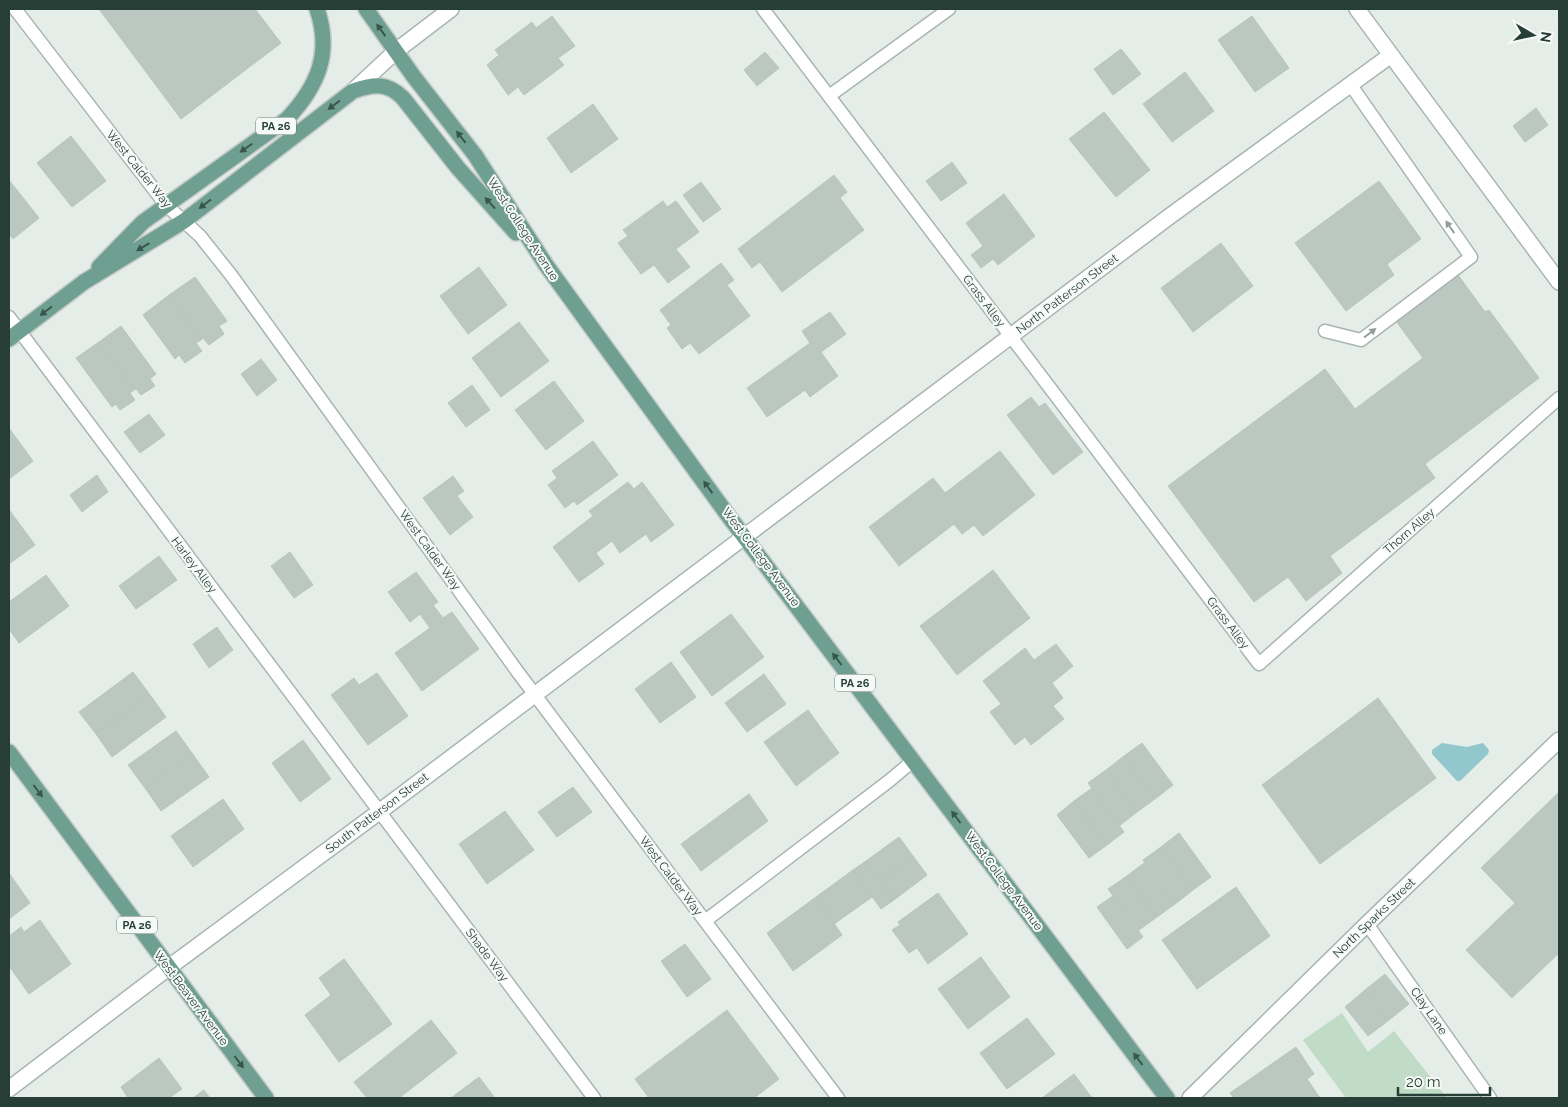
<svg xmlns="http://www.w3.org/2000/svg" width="1568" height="1107" viewBox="0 0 1568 1107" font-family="Raleway,sans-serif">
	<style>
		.green { fill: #c0dcc6 }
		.water { fill: #92c7cd }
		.building { fill: #bbc8c2; stroke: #b8c6c0 }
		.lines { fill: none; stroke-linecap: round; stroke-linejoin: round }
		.service-casing { stroke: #a8b5b0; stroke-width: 15 }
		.minor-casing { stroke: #a8b5b0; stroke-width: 18 }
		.primary-casing { stroke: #c2c9c7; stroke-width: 18 }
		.service { stroke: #fff; stroke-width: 12 }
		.minor { stroke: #fff; stroke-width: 15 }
		.primary { stroke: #6e9f90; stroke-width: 15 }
		.oneway { fill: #38564c }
		.oneway2 { fill: #929e9a }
		.labels { text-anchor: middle; stroke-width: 4; stroke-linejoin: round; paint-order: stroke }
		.shield { fill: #f6faf7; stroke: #647670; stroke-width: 1 }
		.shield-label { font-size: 11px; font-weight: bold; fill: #263e36 }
		.street-label { font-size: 12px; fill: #263e36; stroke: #f6faf7 }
	</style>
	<rect width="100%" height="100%" fill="#e5ede9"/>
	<path class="green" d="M1342,1013l26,39 26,-21 53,67h-101l-43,-58z"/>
	<path class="water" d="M1442,743l25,4 16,-4 6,7 -1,4 -28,27h-3l-25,-27v-4z"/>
	<path class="building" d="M99,9h156l26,34 -100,76z
		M552,16l23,30 -17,12 6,7 -40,30 -6,-8 -10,8 -21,-30 12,-10 -4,-5 37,-28 4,6z
		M1252,16l37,52 -34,24 -37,-52z
		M1121,49l20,25 -28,21 -19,-26z
		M765,52l14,16 -22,18 -13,-16z
		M1185,72l29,39 -42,31 -29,-38z
		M593,104l25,35 -47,34 -24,-35z
		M1536,108l12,17 -23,17 -12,-16z
		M1104,112l46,58 -34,27 -47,-58z
		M71,136l35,45 -34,26 -35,-44z
		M952,162l15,21 -26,18 -15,-20z
		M834,175l13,17 -7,6 24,32 -82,62 -22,-30 -8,6 -14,-19z
		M9,180l30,38 -26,21 -3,-4 -1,1z
		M1379,181l42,58 -34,25 7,11 -48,36 -51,-68z
		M701,182l20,27 -18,13 -20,-27z
		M1004,194l31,42 -37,29 -5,-6 -12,9 -10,-13 12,-9 -17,-23z
		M663,201l4,6 9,-6 23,31 -23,17 14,18 -22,16 -14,-18 -13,9 -23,-31 10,-7 -5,-6z
		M1221,243l32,43 -60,46 -32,-44z
		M721,263l13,17 -7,5 23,31 -51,38 -9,-11 -8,6 -15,-21 4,-3 -11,-15z
		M479,267l28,38 -39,29 -28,-38z
		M1458,275l27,37 4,-2 50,68 -114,86 10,14 -105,78 12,17 -36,28 -18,-24 -34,25 -86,-116 157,-117 30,40 68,-51 -27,-37z
		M195,277l32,44 -8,5 5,8 -15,11 -6,-7 -2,2 -32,-45z
		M169,295l32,45 -5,3 6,8 -17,12 -6,-8 -4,4 -32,-44z
		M830,312l16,22 -25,18 17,24 -28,21 -5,-7 -38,27 -20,-29 63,-45 -8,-12z
		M519,322l30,39 -48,36 -29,-39z
		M121,326l35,48 -6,5 5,7 -14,9 -5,-6 -2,1 -35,-48z
		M99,342l35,48 -4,3 5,7 -15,10 -4,-6 -4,3 -36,-49z
		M261,359l16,21 -20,16 -16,-22z
		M554,381l30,40 -38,29 -31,-40z
		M472,385l18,25 -24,17 -18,-24z
		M1031,397l8,10 6,-4 38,49 -30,23 -46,-60z
		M149,414l16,21 -25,18 -16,-21z
		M9,428l24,33 -24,18z
		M593,441l25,34 -41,30 -3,-4 -9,7 -17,-23 9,-7 -5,-7z
		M1000,451l35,44 -52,41 -9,-11 -12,9 -8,-10 -55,42 -30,-39 64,-49 12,15z
		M97,475l11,17 -26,20 -12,-17z
		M453,476l11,15 -7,5 16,21 -23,18 -27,-37z
		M628,482l6,7 8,-7 32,43 -23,17 -5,-8 -26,19 -8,-12 -16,12 8,11 -25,18 -26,-35 40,-31 -4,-5z
		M10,511l25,34 -26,19v-52z
		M290,552l23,33 -19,13 -23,-32z
		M159,556l18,24 -41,29 -17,-23z
		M993,570l37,48 -73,57 -37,-49z
		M416,572l22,30 -5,3 10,13 9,-6 27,37 -57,42 -27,-38 35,-25 -10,-14 -10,8 -22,-30z
		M46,575l23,31 -50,37 -10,-14v-27z
		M731,614l33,43 -52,39 -32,-44z
		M217,627l16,23 -24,18 -16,-24z
		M1056,644l17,22 -21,17 11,15 -10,8 11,13 -33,26 -6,-8 -10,8 -25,-33 11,-8 -18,-23 42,-33 9,12z
		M671,662l25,35 -36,26 -25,-34z
		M133,672l17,23 -54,39 -17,-22z
		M377,673l31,43 -40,29 -37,-50 23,-17 5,7z
		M764,674l22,30 -39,28 -22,-29z
		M150,695l16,22 -54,40 -16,-23z
		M1378,698l58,80 -116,86 -58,-79z
		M808,710l31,43 -43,33 -32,-44z
		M176,731l16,22 -47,35 -17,-23z
		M303,740l28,39 -31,23 -28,-39z
		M1142,743l31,42 -18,14 -31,-43z
		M192,753l17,24 -48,34 -16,-23z
		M1124,756l31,43 -18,13 -31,-42z
		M1106,770l31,42 -18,14 -31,-43z
		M573,787l19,25 -35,25 -19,-25z
		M1092,788l32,44 -17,13 -33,-44z
		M1559,792v161l-47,45 -46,-48 49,-47 -34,-35z
		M749,794l19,27 -67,50 -20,-27z
		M223,799l21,30 -51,38 -22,-31z
		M1074,801l33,44 -18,13 -32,-43z
		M505,811l29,39 -47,34 -28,-40z
		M1179,833l32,44 -18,13 -32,-43z
		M899,837l14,19 -34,25 -13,-20z
		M1161,847l32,43 -18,14 -32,-44z
		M913,856l14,19 -33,25 -15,-19z
		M866,861l28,39 -13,9 -28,-39z
		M1144,863l31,41 -18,13 -30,-41z
		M853,870l19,27 -38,27 -18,-27z
		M9,873l21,30 -21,16z
		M1127,876l30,41 -18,13 -31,-41z
		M1236,887l34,49 -73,53 -35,-49z
		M938,893l30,41 -40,30 -11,-16 -8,5 -17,-23 8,-5 -2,-3z
		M1113,896l30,41 -16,12 -30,-42z
		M816,897l26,38 -49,36 -26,-38z
		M40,920l31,44 -42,30 -20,-28v-30l12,-9 3,5z
		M685,944l26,35 -24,18 -26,-36z
		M981,957l29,40 -42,32 -30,-40z
		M344,959l48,65 -53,38 -34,-47 26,-20 -12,-17z
		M1385,974l24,30 -20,16 -24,-30z
		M1365,990l24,30 -21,16 -23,-29z
		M727,1010l52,69 -25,19h-105l-14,-19z
		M1027,1018l28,36 -48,35 -27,-36z
		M431,1020l26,33 -58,45h-32l-13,-16z
		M1296,1047l18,27 -7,5 13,19h-86l-4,-5z
		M159,1058l23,31 -13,9h-41l-7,-11z
		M1074,1074l18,24h-50z
		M479,1077l16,21h-44z
		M204,1090l6,8h-17z"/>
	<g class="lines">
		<g class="service-casing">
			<path id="service" d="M15,9l151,196 34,31 31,39 286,396 321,427
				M763,9l496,655 300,-266
				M829,96l120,-87
				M9,317l585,781
				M1325,331l36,9 110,-83 -121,-173
				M705,921l184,-140 25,-21
				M1367,924l123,174"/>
		</g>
		<g class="minor-casing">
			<path id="minor" d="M1357,9l202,273
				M353,91l43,-40 55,-42
				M9,1089l159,-121 211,-156 791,-596 221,-161
				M1190,1098l177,-174 192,-184"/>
		</g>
		<g class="primary-casing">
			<path id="primary" d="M366,9l48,68 61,78 71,110 181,249 440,584
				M99,267l44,-45 144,-103c31,-33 45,-66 30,-110
				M9,339l75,-57 100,-61 169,-130c20,-7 34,-9 50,7l55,70 58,65
				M9,752l257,346"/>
		</g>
		<use href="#service" class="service"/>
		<use href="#minor" class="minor"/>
		<use href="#primary" class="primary"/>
	</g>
	<defs><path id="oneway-solid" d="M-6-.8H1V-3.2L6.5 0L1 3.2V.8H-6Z" transform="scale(1.25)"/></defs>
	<g class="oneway">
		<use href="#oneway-solid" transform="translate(381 30) rotate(-126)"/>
		<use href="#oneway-solid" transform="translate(334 105) rotate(143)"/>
		<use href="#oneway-solid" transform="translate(461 137) rotate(-128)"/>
		<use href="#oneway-solid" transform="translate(246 148) rotate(145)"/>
		<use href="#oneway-solid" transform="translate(490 203) rotate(-132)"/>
		<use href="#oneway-solid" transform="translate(205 204) rotate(143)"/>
		<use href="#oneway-solid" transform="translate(143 247) rotate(149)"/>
		<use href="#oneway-solid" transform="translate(46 311) rotate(143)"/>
		<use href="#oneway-solid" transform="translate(708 487) rotate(-126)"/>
		<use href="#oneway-solid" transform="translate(837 659) rotate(-127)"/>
		<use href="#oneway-solid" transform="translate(38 791) rotate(53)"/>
		<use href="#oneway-solid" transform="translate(956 817) rotate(-127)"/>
		<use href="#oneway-solid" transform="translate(1138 1059) rotate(-127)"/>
		<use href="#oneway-solid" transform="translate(239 1062) rotate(53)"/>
	</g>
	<g class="oneway2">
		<use href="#oneway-solid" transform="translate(1450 227) rotate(-125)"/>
		<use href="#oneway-solid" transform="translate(1370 333) rotate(-37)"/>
	</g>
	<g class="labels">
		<g class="shield">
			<rect x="256" y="117.5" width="40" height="17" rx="4"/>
			<rect x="835" y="674.5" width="40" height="17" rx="4"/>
			<rect x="117" y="916.5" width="40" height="17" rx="4"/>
		</g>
		<g class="shield-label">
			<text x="276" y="130">PA 26</text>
			<text x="855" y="687">PA 26</text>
			<text x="137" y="929">PA 26</text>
		</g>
		<g class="street-label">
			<text transform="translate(139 169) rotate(51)" y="4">West Calder Way</text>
			<text transform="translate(523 229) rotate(57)" y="4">West College Avenue</text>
			<text transform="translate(1067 294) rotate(-37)" y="4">North Patterson Street</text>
			<text transform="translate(984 301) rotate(53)" y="4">Grass Alley</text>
			<text transform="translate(1409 531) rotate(-41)" y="4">Thorn Alley</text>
			<text transform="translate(430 550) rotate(54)" y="4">West Calder Way</text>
			<text transform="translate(761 557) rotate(53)" y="4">West College Avenue</text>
			<text transform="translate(194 565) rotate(53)" y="4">Harley Alley</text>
			<text transform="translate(1228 623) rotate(53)" y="4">Grass Alley</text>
			<text transform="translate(377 813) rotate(-37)" y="4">South Patterson Street</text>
			<text transform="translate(671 876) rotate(53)" y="4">West Calder Way</text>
			<text transform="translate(1004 881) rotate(53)" y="4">West College Avenue</text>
			<text transform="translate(1374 918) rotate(-44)" y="4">North Sparks Street</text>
			<text transform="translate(487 955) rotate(53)" y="4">Shade Way</text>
			<text transform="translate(191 998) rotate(53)" y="4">West Beaver Avenue</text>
			<text transform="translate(1429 1011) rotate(55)" y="4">Clay Lane</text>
		</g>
	</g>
	<rect width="1568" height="1107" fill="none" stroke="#263e36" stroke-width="20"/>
	<g transform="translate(1533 35) rotate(99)" stroke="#f6faf7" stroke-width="4" paint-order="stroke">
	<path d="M0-4L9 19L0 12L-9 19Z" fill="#263e36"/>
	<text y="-8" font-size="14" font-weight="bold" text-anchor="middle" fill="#263e36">N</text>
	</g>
	<path d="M1398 1087v8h92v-8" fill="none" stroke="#263e36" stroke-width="2.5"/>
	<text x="1406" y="1087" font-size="15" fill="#263e36" stroke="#f6faf7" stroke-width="4" paint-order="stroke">20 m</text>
</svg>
